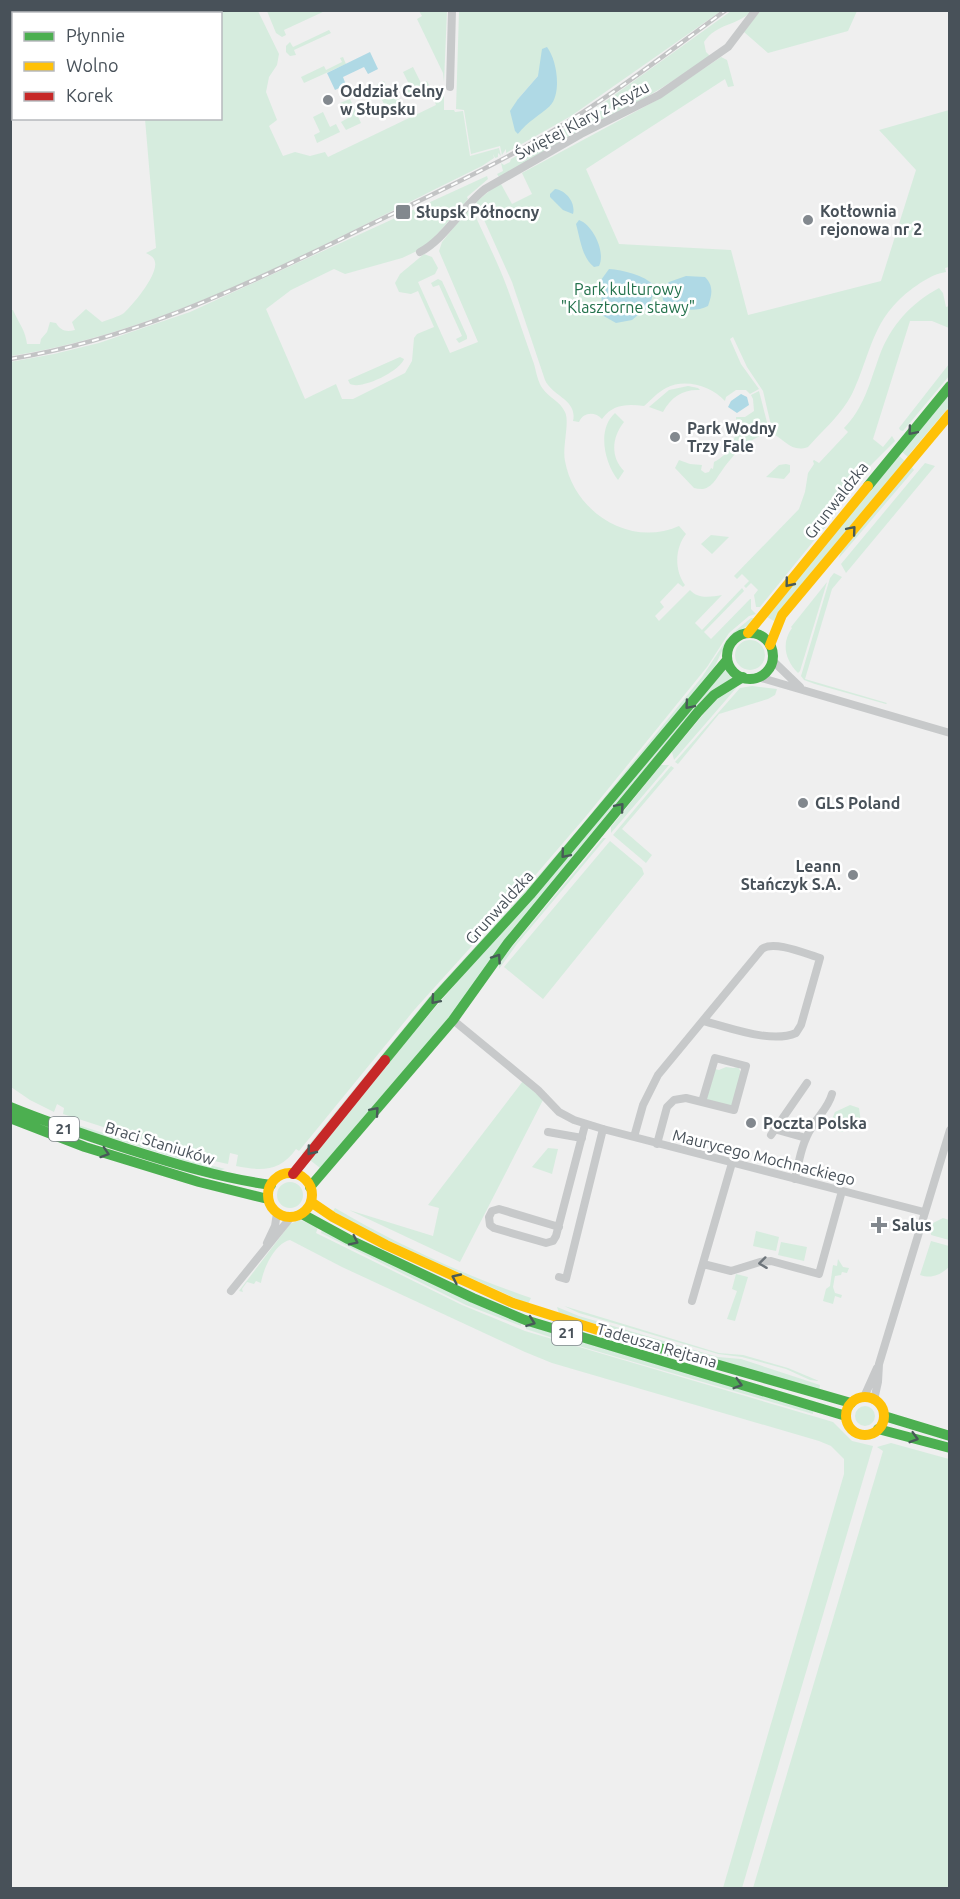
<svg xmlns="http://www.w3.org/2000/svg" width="960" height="1899" viewBox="0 0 960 1899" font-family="Ubuntu,sans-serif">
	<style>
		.green { fill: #d6ecde; fill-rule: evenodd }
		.water { fill: #afd9e5 }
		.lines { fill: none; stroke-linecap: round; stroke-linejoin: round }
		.street { stroke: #c7c9ca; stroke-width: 8 }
		.fast { stroke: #4caf50; stroke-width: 10 }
		.slow { stroke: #ffc107; stroke-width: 10 }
		.jam { stroke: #c62828; stroke-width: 10 }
		.rail-casing { stroke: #c3c4c5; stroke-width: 4.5 }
		.rail { stroke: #fff; stroke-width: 2; stroke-dasharray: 7; stroke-linecap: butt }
		.oneway { stroke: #485a58 }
		.oneway2 { stroke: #6e757b }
		.poi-dot { fill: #82888e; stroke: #fff; stroke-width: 2 }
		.labels { text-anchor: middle; stroke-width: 5; stroke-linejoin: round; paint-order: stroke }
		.shield { fill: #fff; stroke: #7f858b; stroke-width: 1.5 }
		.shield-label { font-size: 15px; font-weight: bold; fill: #485159 }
		.poi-label { font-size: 16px; font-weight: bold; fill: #485159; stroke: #fff; text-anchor: start }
		.street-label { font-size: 16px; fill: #485159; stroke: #fff }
		.park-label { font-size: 16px; fill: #22714b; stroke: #fff }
	</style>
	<rect width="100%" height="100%" fill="#efefef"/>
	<path class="green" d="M125,11h133l21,43 -2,11 -8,12 -3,15 11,28 -8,6 14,30 12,-4 15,4 15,-4 3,5 108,-52 -2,-6 10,-5v16h10l1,2 8,-1 7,45 29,-8 2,8 -3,-3v4l-3,1 -2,-4 1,4 -12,8c-152,74 -302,163 -471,190v-46h2c6,14 12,19 14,34h13l1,-5 6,-7 3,-10 6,1c5,8 10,9 19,7l-3,-8 14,-13 16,13c7,-3 16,-5 22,-9 9,-8 34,-38 31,-51 -1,-5 -5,-7 -9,-9l10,-5 -11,-129 75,-1v-104h-95z
		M267,11v-1l58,1 -41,19 2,5 -4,2 -6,-4z
		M419,11h28l-3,71 -1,-9 -26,-54 5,-3z
		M459,11h262l-150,105 -65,37v-4l-4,6 -2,-9 -29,8 -7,-44 -8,-1zM538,76l13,29 -25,18 -8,11v-35z
		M731,11h21c-15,15 -35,12 -48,31l2,10 4,4c-66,46 -139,86 -211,121l-2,-3 6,-3 -2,-8 3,2 6,-3 1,-3 53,-30 42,-28z
		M760,11h97l-9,20 -80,22 -24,-21z
		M329,30l2,3 -37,17 2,5 -6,1 -4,-4v-6l4,-4 3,5z
		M343,57l3,7 -42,19 -3,-6 23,-11 2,4 16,-8 -2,-4z
		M721,57l6,3 7,26 -6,1 -3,-8 -139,90 33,75 112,6 17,65 133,-34 35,-111 -37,-40 70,-20v157l-4,1 1,4c-13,2 -23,9 -33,16 -42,31 -41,64 -61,106 -10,20 -29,36 -44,53 -16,6 -23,-7 -35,-13l-10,-43 -16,-24 -14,-30 -3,2 11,25 18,25 -9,5 -4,-4h-10l-10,7 -1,4c-14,-15 -40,-23 -59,-13 -8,4 -15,12 -22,18 -17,-2 -31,-2 -42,13 -7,-8 -19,-7 -23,3l-6,-1c5,-21 -21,-25 -28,-41l-33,-98 -36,-80 17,-14 8,-4 11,20 20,-10 -10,-21 135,-73z
		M413,67l8,16 6,-2 4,8 -24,11 -4,-8 8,-4 -8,-16z
		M384,81l8,16 5,-3 4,9 -14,7 -12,-24z
		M350,99l11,24 -15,7 -5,-8 7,-4 -8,-15z
		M323,112l7,15 6,-3 4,8 -23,11 -3,-8 6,-3 -7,-15z
		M487,176l1,3 -21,18 1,2 -36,41 -13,10 -17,8 -57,16 -11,-5 -43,21 -25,19 39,90 31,-15 6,15h11l52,-26 7,-12 2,-23 3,-4 17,-7 -16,-36 -7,3 -12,-2 -4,-9 5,-9 24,-20 8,3 6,11 -3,6 -17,8 32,71 28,-11 -39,-91 3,-9 29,-36c12,28 27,56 37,84 9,24 17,49 26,74 2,7 4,19 9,25 6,9 17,12 22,23 5,10 -3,35 0,49 9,51 65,87 114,65l7,8c-11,14 -12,36 -1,51l-2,2 -5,-4 -18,19 4,5 -9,9 4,5 31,-31c8,9 20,7 32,5l-27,28 7,7 40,-42 2,3 -40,41 7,7 39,-40h1v10l5,5 -7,2 -20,17 -22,34 -120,148 -61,71 -111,123 -116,142 -3,-2c-16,23 -35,22 -60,17l2,-11 -8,-2 -2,11 -32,-7 -133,-43 1,-6 -7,-4 -3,8 -24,-12 -19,-13 -1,-725 44,-8 45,-11 91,-31z
		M438,279l4,2 25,55v3l-8,4 -3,-4 6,-3 -23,-51 -6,2 -2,-4z
		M939,288l4,5 3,14 3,-1v22l-17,-7h-22l-37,118 10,8 9,-11 3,5 -32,32h-1l-15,18 -9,20 -78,96h-4l-2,-12 4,-5 -7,-7 -5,5 -2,-2 5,-5 -7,-7 -5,5 -3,-3 65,-67 6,-17 3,-19 6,-9 -1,-3 1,-1 5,3 29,-31 -4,-4c20,-20 26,-46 35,-71 11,-31 32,-54 60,-69z
		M400,357l4,2c-4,12 -42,31 -54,25l-2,-4z
		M949,364v12l-46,55 -3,-1 -1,-2z
		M688,386l10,2 2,2c-17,-1 -29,7 -37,22l-14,-5 20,-17z
		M759,391l11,43c-20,1 -39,23 -49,38 -4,5 -7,12 -13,15 -4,3 -9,2 -14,1l-19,-20 4,-8 11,4 12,1 -1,5 4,3 4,-1 2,-4 2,1 1,-7c18,-9 24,-26 22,-45h9l9,-6 -1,-12 -2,-4z
		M949,393v14l-38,45 -3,5 -7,-6z
		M615,413l9,9c-12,15 -14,35 0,49l-6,9c-14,-18 -21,-51 -3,-67z
		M898,455l7,6 -91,108 -40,52 -7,-4z
		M925,463l10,3 -89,107 -5,-9z
		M786,464l4,1v7l-6,7 -18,-2 13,-12z
		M911,466l3,4 -75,88 2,-6z
		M711,535l18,2 -17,17 -11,-10z
		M834,573l8,4 -10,12 -27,90 82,24 -1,1 -71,-20 -11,-4 -3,-4 29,-98z
		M827,582l-27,89 -2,2c-13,-13 -17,-30 -6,-45l-1,-1z
		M751,618h4l-6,7 -20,11 -14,30 -132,161 -280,327 -1,-1 127,-156 85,-93 67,-78 121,-149 27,-41z
		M735 655a15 15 0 1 1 30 0a15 15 0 1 1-30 0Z
		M726,669l7,8 -6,5 -272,328 -135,158 -10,-8 105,-129z
		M738,686l-64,74 -2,-8 40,-48 5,-5z
		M752,686l25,3 -2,6 -7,4 -49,15 -41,50 -3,-2 65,-74z
		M661,765h8l-58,68v-6z
		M671,766l3,2 -52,61 30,26 -6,8 -33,-28z
		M603,838h3l-89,106 -18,25v-5l12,-16z
		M610,841l32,27 2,6 -101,125 -39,-32z
		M726,1067l7,1 5,-1 4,7 -10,31 -2,1 -23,-5 -2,-5 10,-27 4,1z
		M523,1081l20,19 -83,162 -111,-52 84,26 6,-28 -11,-3z
		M850,1105l9,3 2,14 -19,10 -4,-1 -6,-12 3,-7z
		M62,1120l124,39 39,10 -8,2 -153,-48z
		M548,1148l10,1 -6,25 -20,-7z
		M277 1195a13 13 0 1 1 26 0a13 13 0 1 1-26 0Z
		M335,1208c61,36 129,67 196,90l-3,6 -163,-74 -32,-19z
		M943,1218l6,2v20l-18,-5v-11z
		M300,1220l18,7 -2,6 146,72 63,26 308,91 19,19 21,5 -131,442h-19l121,-414v-15l-13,-13 -12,-5 -267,-78 -27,-11 -183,-85 -52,-27c-15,3 -27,29 -29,43l-5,-2 -2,3 -7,-2 -5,7 1,3 -4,-1 51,-67z
		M322,1230l200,93 -1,3 -55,-21 -145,-72z
		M756,1231l23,6 -3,14 -23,-5z
		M931,1241l18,5v21c-9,8 -17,12 -29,8z
		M781,1242l26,5 -3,14 -26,-6z
		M838,1259l5,8 6,1 -2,5 -5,-1 -1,3 -6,1 -2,11 2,6 7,2 -1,3 -6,-2 -2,8 -10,-3 3,-12 4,-3 3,-21 4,1z
		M736,1274l12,3 -13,44 -8,-2 10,-28 -5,-2z
		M564,1306l155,47 24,2 45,13 31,13 -9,-1 -24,-11 -44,-12 -24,-3 -139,-41z
		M557,1307l22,9 139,41 23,2 79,26 -1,6 -260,-78z
		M526,1325l287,86v3l-248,-72 -39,-13z
		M855 1416a10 10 0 1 1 20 0a10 10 0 1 1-20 0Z
		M891,1443l58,16v429h-196l130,-437 -6,-4z"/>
	<path class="water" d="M547,47c10,13 15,46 3,59 -11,10 -22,15 -32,28l-3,-3 -5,-20 8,-12 20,-23 4,-27z
		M370,52l8,17 -10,5 -4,-7 -21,10 3,8 -11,5 -8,-17z
		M555,189c11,1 21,14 18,25l-10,-4 -13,-13v-3z
		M579,220c14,5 27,32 20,46l-5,1c-12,-9 -14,-29 -18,-43z
		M609,269c14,1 35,6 46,17l-5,19 -18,15 -16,3 -14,-8 -1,-35z
		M686,276l19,1c9,9 7,18 3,29 -14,7 -28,3 -42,-2l-3,-4 -1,-11 7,-7z
		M741,394l6,3 2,8 -12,8 -9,-6 3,-6z"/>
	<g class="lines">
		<path class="street" d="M450,87l2,-77
			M420,252c24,-12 42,-45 65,-63l96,-55 78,-39 69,-48 28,-37
			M772,660l28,27
			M758,677l192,56
			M453,1020l85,70 21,22 15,8 29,9 321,83
			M774,1129l32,9
			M548,1132l34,6
			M771,1135l36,-52
			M634,1137l9,-32 15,-30 104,-126c12,-9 44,5 58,9l-19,67 -5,8c-25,11 -67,-6 -93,-12
			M657,1144l10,-37 7,-7 12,-2 48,12 12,-44 -31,-8 -13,44
			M795,1179c4,-18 7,-37 17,-52 7,-12 16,-19 20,-33
			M559,1227l-60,-18 -7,2 -3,6 1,8 4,3 52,15 7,-2 3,-5 29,-111
			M267,1243l8,-17 2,-13
			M703,1264l28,7 29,-9 11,-1 48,13 23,-83
			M559,1277l7,2 37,-150
			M231,1291l60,-74
			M692,1301l40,-138
			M864,1397l13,-29
			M874,1400l4,-18 1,-18 71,-234"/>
		<path class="fast" d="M868,486l82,-100
			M727 656a23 23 0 1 1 46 0a23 23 0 1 1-46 0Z
			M385,1060l49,-60 96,-105 197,-235
			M10,1107c39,16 78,29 118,42 47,15 93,29 143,36
			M10,1118l75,29 114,35 69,17
			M310,1187l143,-167 55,-77 190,-231 16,-17 29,-18
			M302,1214l46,25 125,59 52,22 321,96
			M607,1333l244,70
			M884,1416l66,20
			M878,1429l72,19"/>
		<path class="slow" d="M748,633l120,-147
			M770,645l12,-30 168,-201
			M268 1195a22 22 0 1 1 44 0a22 22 0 1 1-44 0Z
			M311,1202l22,15 53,28 127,58 94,30
			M846 1416a19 19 0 1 1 38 0a19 19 0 1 1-38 0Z"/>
		<path class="jam" d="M293,1174l92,-114"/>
		<g class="rail-casing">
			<path id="rail" d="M10,359c119,-19 224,-68 331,-120 70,-35 143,-67 210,-107 61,-36 117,-80 175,-122"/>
		</g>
		<use href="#rail" class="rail"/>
	</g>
	<defs><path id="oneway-chevron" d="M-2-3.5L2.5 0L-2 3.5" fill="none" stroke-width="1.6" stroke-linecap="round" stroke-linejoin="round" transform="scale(1.5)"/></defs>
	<g class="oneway">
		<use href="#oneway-chevron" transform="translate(912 431) rotate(130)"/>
		<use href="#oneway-chevron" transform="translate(852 530) rotate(-50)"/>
		<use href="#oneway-chevron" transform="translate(789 583) rotate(129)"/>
		<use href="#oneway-chevron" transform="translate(689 705) rotate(130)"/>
		<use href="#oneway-chevron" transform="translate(620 807) rotate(-50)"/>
		<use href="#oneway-chevron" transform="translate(565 854) rotate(130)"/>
		<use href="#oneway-chevron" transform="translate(497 958) rotate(-56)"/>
		<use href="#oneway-chevron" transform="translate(435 1000) rotate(131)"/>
		<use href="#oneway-chevron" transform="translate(375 1111) rotate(-49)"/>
		<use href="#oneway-chevron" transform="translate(311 1151) rotate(129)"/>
		<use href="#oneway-chevron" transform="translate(105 1153) rotate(18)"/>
		<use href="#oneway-chevron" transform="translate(354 1241) rotate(26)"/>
		<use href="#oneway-chevron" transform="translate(456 1278) rotate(-155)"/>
		<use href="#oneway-chevron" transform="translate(531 1322) rotate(20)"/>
		<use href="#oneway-chevron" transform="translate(738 1384) rotate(16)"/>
		<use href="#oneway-chevron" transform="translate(914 1438) rotate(16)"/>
	</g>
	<use class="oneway2" href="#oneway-chevron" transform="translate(763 1263) rotate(173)"/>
	<g class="poi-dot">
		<circle cx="328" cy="100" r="6"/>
		<rect x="395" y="204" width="16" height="16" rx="3"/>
		<circle cx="808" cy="220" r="6"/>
		<circle cx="675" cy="437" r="6"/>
		<circle cx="803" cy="803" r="6"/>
		<circle cx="853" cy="875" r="6"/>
		<circle cx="751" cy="1123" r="6"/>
		<path d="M876 1216h6v6h6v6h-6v6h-6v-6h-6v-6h6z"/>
	</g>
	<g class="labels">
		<g class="shield">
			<rect x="49" y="1117" width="30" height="24" rx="4.5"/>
			<rect x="552" y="1321" width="30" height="24" rx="4.5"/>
		</g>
		<g class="shield-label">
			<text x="64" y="1134">21</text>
			<text x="567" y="1338">21</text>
		</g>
		<g class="poi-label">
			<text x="340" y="97">Oddział Celny<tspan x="340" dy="18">w Słupsku</tspan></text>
			<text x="820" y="217">Kotłownia<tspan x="820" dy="18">rejonowa nr 2</tspan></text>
			<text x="416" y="218">Słupsk Północny</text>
			<text x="687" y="434">Park Wodny<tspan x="687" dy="18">Trzy Fale</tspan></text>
			<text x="815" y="809">GLS Poland</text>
			<text x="841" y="872" text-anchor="end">Leann<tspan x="841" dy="18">Stańczyk S.A.</tspan></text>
			<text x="763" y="1129">Poczta Polska</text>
			<text x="892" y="1231">Salus</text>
		</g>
		<g class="street-label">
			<text transform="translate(582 120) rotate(-28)" y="6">Świętej Klary z Asyżu</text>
			<text transform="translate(836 500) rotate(-52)" y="6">Grunwaldzka</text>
			<text transform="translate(499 907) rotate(-48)" y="6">Grunwaldzka</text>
			<text transform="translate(160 1143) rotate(17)" y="6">Braci Staniuków</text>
			<text transform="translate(764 1157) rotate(14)" y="6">Maurycego Mochnackiego</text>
			<text transform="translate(657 1345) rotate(16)" y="6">Tadeusza Rejtana</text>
		</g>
		<g class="park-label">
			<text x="628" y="295">Park kulturowy<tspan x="628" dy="18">"Klasztorne stawy"</tspan></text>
		</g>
	</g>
	<rect width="960" height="1899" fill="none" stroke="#485159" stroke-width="24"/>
	<rect x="12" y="12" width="210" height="108" fill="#ffffff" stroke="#b6b9bd" stroke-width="1.5"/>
	<rect x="24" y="32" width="30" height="9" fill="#4caf50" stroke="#b6b9bd" stroke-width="1.5"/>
	<text x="66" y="42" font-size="18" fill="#485159">Płynnie</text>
	<rect x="24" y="62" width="30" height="9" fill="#ffc107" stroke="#b6b9bd" stroke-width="1.5"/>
	<text x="66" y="72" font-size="18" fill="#485159">Wolno</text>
	<rect x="24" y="92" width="30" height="9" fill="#c62828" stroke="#b6b9bd" stroke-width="1.5"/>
	<text x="66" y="102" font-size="18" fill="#485159">Korek</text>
</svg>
